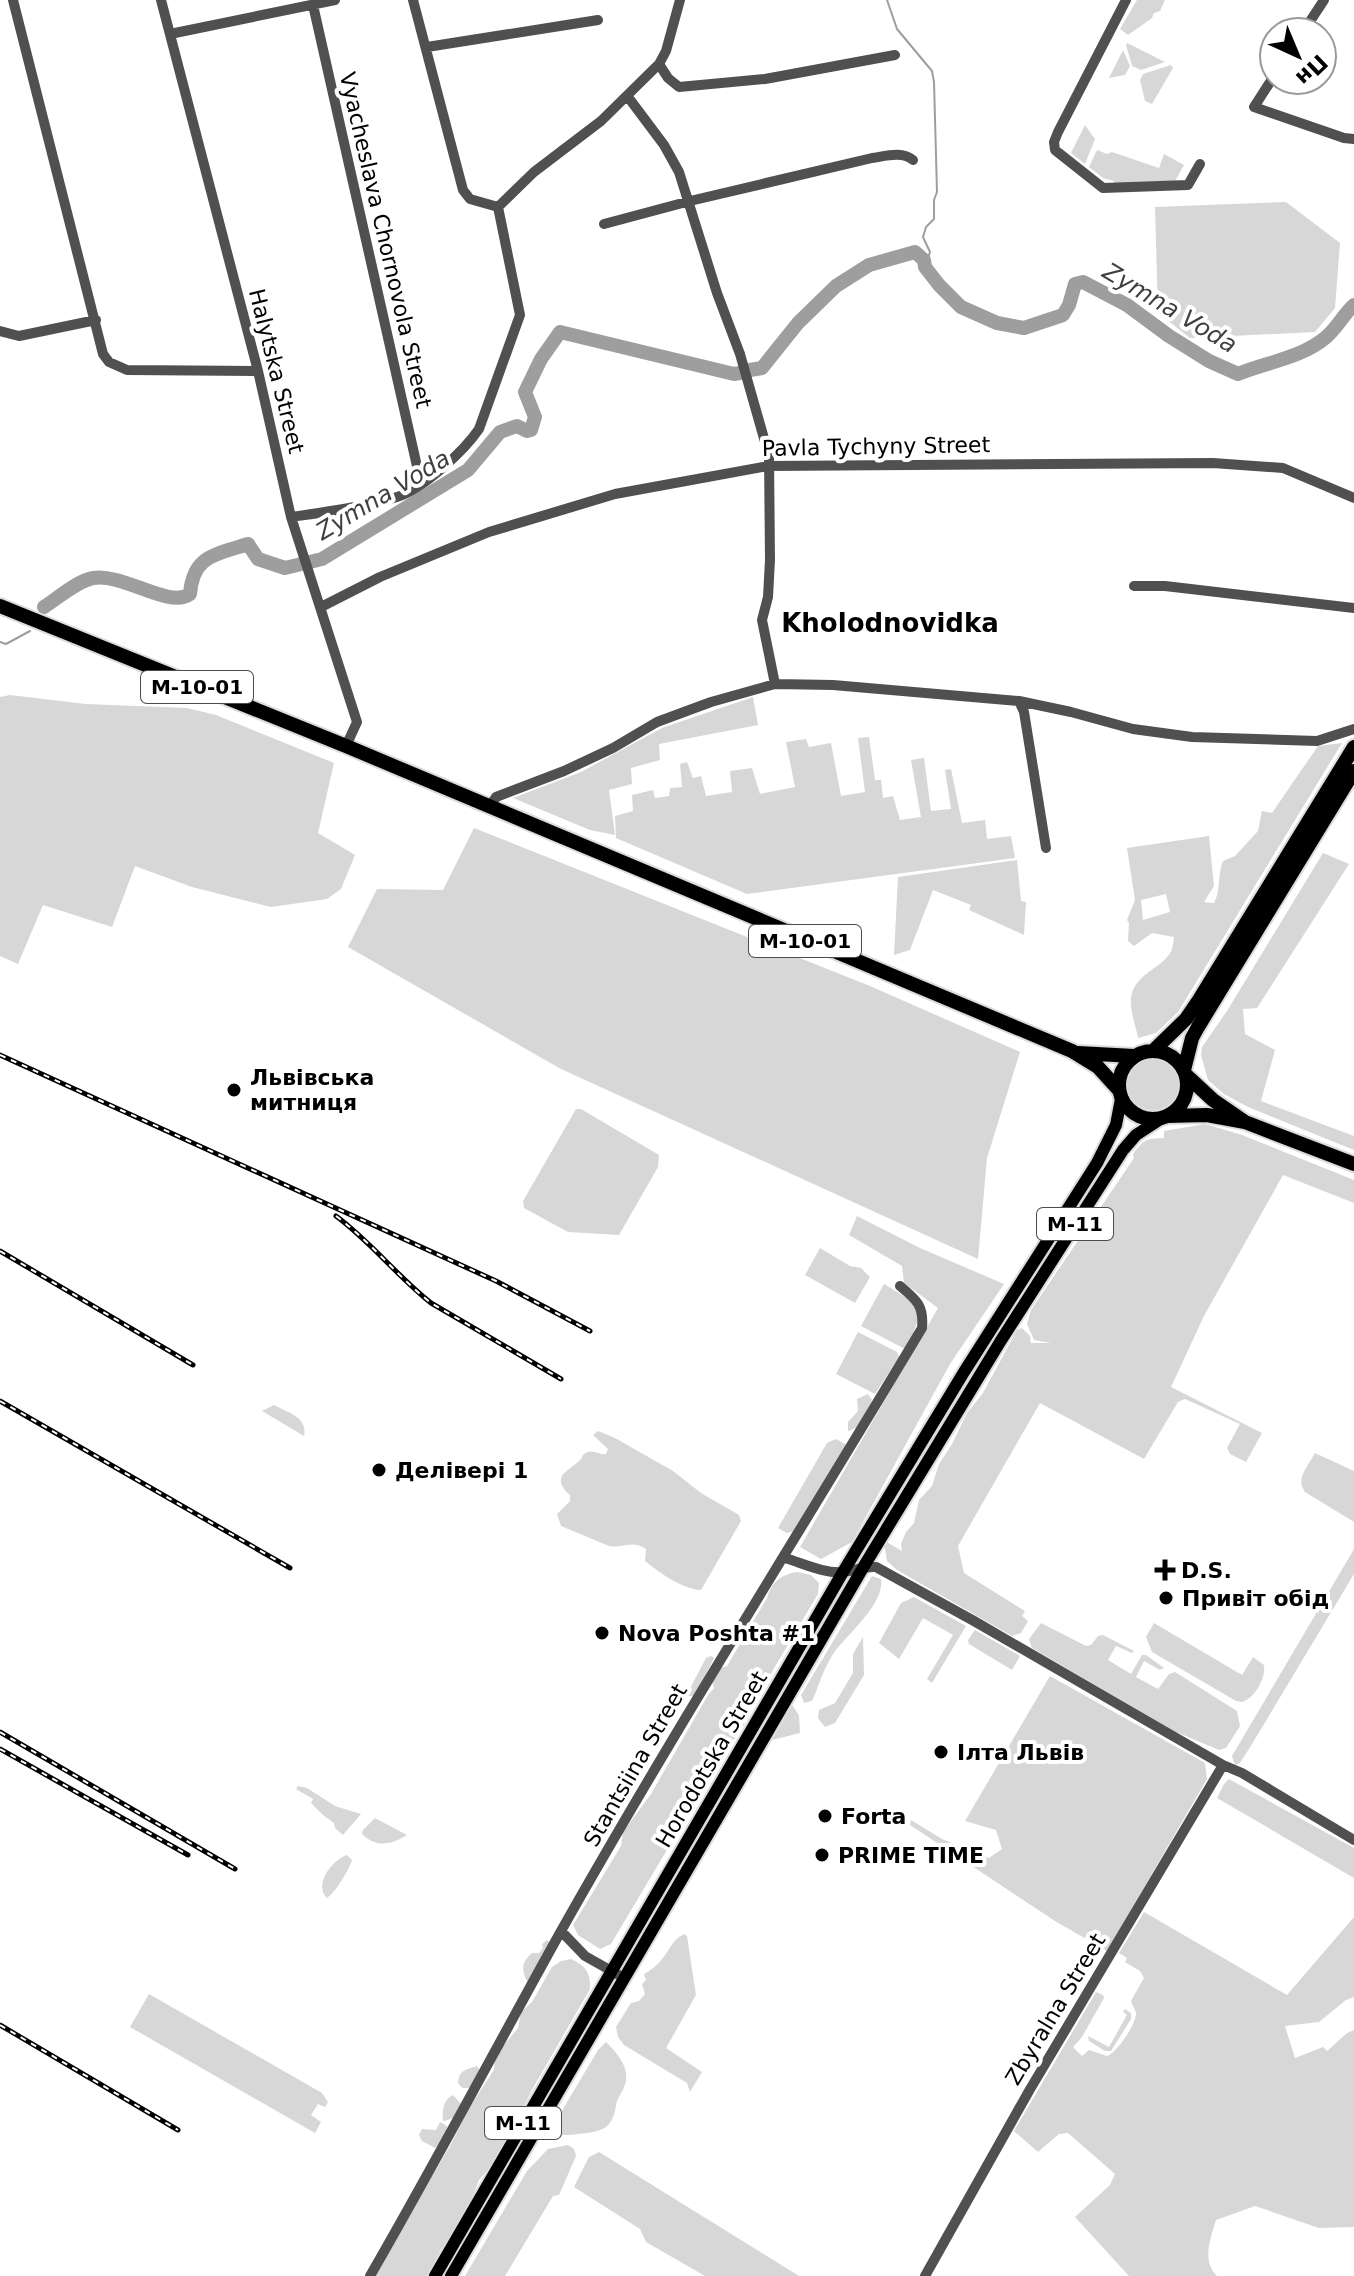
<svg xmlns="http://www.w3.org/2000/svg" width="1354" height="2276" viewBox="0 0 1354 2276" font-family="'DejaVu Sans',sans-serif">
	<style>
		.green { fill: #d7d7d7; fill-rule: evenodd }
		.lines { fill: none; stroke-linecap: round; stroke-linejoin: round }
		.stream { stroke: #9e9e9e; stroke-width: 2 }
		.river { stroke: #9e9e9e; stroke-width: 14 }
		.major-casing { stroke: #dbdbdb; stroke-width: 16 }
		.highway-casing { stroke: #dbdbdb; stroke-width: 18 }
		.minor { stroke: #505050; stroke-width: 10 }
		.major { stroke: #000; stroke-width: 12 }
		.highway { stroke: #000; stroke-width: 14 }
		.rail-casing { stroke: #000; stroke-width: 5 }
		.rail { stroke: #fff; stroke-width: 2; stroke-dasharray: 6; stroke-linecap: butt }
		.poi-dot { fill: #000; stroke: #fff; stroke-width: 3 }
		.labels { text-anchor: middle; stroke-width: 8; stroke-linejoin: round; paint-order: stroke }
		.shield { fill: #fff; stroke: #4c4c4c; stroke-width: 2 }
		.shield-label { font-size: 20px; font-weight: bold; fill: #000 }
		.street-label { font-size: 22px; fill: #000; stroke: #fff }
		.poi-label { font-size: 22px; font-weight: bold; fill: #000; stroke: #fff; text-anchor: start }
		.water-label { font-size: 24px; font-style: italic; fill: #3f3f3f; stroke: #fff }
		.quarter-label { font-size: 26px; font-weight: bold; fill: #000; stroke: #fff }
	</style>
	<rect width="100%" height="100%" fill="#fff"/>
	<path class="green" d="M1137,0h28l-5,11 -6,2 -2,5 -24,17 -8,-6z
		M1127,43l38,19 -24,8 -9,-4 -6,-21z
		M1123,50l7,16 -5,9 -16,3z
		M1171,65l2,3 -21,36 -7,-3 -5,-21 3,-6z
		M1085,125l10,14 -10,25 -14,-11z
		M1097,150l10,4 5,-2 47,16 5,-14 20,11 -10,18 -60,1v-3l-11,-3 -14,-11z
		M1286,202l54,41 -5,65 -20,24 -125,6 -32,-25 -3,-106z
		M10,695l76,9 101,4 29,7 118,48 -16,70 37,22 -14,34 -14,10 -56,8 -79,-20 -57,-21 -23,61 -69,-22 -25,59 -18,-8v-259z
		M753,697l5,28 -99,19 1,16 -29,8 1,16 -23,6 6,45 -25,-5 -77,-32 68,-26 81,-44z
		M869,737l6,43h6l2,18 10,-2 7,24 21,-3 -10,-57 13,-2 7,53 20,-2 -6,-39 6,-1 11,54 23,-3 2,19 24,-3 4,22 -268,36 -131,-56 -1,-22 18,-5 -1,-16 21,-5 2,8 14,-2 1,-8 12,-1 -2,-23 7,-2 6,16 8,-2 5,20 26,-4 -2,-21 22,-3 8,26 35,-7 -9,-45 20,-3 3,8 22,-4 10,53 24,-4 -7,-54z
		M1342,743l-164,269 -22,21 -18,5c-2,-12 -8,-26 -7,-39 2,-23 26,-29 37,-43 5,-5 5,-12 6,-19l-22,-4 -18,13 -6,-5 1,-18 -2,-3 8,-20 -8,-52 82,-12 5,50 -10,16 10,1c7,-12 3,-27 9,-42l12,-5 23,-25 4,-20 10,2 46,-67zM1166,894l4,18 -27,8 -2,-20z
		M474,828l396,158 150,66 -33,106 -9,101 -417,-190 -213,-122 29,-58 66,1z
		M1323,853l26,11 -92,144 -14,1 2,25 30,16 -14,51 93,35v14l-106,-43 -24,-13 -16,-14 -7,-25 1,-8 25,-36z
		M1017,860l4,41 5,1 -2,33 -55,-25 2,-5 -38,-15 -23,60 -16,5 4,-78z
		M1127 1084a26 26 0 1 1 52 0a26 26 0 1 1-52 0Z
		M576,1109h5l78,46 -1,12 -39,68 -51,-3 -44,-24 -1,-7z
		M1205,1124l37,11 112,45v23l-71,-28 -79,141 -33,71 91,46 -16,29 -16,-8 -3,-6 13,-24 -55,-25 -7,3 -34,57 -104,-56 -82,143 6,27 61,38 -3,5 6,5 -7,12 -9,3 -115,-66 -10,-9 -3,-18 1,-2 17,10 -1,-7 5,-12 8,-9 5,-23 13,-14 7,-22 13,-20 15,-31 16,-20 34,-63 5,-2 8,8 1,7h20l-17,-3 -7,-16 4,-14 103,-152 -1,-4c12,-16 13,-15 31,-16v-7z
		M857,1216l63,32 84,36 -54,80 -98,178 -31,17 -21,-12 138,-239 -34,-25 -2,-17 -53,-31z
		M820,1248l30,18 11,2 9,9 -15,26 -50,-28z
		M884,1284c37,22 43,24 21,65l-44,-23z
		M858,1332l39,20 2,5 -24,37 -39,-20z
		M868,1394l4,6c-6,13 -10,28 -24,31v-9l10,-11 -1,-12z
		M274,1405c14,8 34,12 30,31l-42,-25z
		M598,1431l17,7 58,33 28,22 38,22 2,6 -40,69c-19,-1 -41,-17 -56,-29l1,-12c-14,-10 -23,0 -37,-3l-48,-20 -4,-12 13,-13v-6c-20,-18 -3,-23 9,-34 6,-5 1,-6 9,-9 6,-2 12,3 18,2l2,-5 -15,-14z
		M836,1439l11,6 -52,86 -8,2 -9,-5 49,-85z
		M1315,1453l39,18v51l-49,-30c-10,-13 3,-26 10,-39z
		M1354,1549v25l-102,170 -12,19 -5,2 -3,-9z
		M797,1572l14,3 8,8 -1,11 -67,113 -7,18 -20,29 -113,190 -11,5 -22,-14 -5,-10 48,-79 2,-14 28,-38 57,-99 6,-7 -2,-7 9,-13 6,-2 40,-68c5,-16 13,-23 30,-26z
		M872,1576l9,3c4,25 -34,55 -48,75 -9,14 -14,31 -21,47l-8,2 -3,-8z
		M914,1597l52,29 -34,57 -5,-4 26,-44 -30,-17 -24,41 -20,-16 22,-40z
		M1041,1623l45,23 5,-1 7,-9 5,-1 31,16 -2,2 -16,-7 -8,14 23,14 11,-19h4l18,13 -4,2 -16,-9 -8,16 22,12 11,-15 6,-2 62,39 3,15 -14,22 -7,2 -45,-19 -142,-83 -3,-9z
		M1154,1623l88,52 11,-18 11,8c2,13 -9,33 -22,37l-6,-1 -84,-49 -6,-15z
		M975,1630l45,26 -8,14 -43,-26 -1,-4z
		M863,1637l1,38 -29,48 -10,4 -7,-9 1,-8 16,-7 18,-30v-19z
		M711,1656l3,2 -19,38h-9l20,-38z
		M1050,1676l155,87 2,16 -100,172 -52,-30 -145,-96 1,-5 31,19 47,19 13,-9 -6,-19 -31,-9z
		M792,1705l7,10 1,18 -28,7z
		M1229,1779l125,69v30l-137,-80 7,-14z
		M298,1786l9,2 28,18 26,8 -18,21 -8,-7 -1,-5 -11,-8 -12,-12 2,-4 -17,-10z
		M375,1818l32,17c-16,10 -31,13 -45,-1l1,-4z
		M347,1855l5,5c-3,10 -17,33 -25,38 -14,-13 5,-38 20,-43z
		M1144,1912l143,83 67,-78v80l-8,3 -27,22 -34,4 10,32 28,-11 4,4 20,-18 7,-3v197l-35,1 -64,-22 -39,14c-5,17 -15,41 1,56h-88l-54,-59 35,-32 5,-11 -47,-41 -9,1 -21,18 -24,-21 82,-139 7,3 1,3 -22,39 -9,10 9,9 7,-6 18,6c9,-2 30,-33 29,-43 -1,-4 -4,-8 -5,-12l13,-23 -4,-7 -15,-9 2,-4 -8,-5z
		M684,1934l3,2 9,59 -30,53 36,24 -12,20 -3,-9 -63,-38 -6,-8 -2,-10 15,-24 8,-2 6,-7 -3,-10 4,-4 -2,-6c24,-12 24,-33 40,-40z
		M547,1940l3,3 -22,40c-7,-12 -7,-21 4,-30h7l4,-5 -1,-4z
		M571,1959c14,6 20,14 19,30l-57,99 -35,70 -19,22 -17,44 -21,25 -14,27h-53l77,-132 18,-36 25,-38 1,-14 23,-28 3,-16 11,-10 20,-35 9,-6z
		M149,1994l173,99 6,9 -3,5 -7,-3 -7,11 10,7 -6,11 -185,-106z
		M1125,2009l6,4v6l-20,32h-6l-16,-10 -1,-5 21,11 18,-32 -4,-3z
		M606,2042c12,12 26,28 18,45 -2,6 -7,11 -8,18 -1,8 -3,16 -10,22 -12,8 -37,7 -51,9l-5,-5 48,-81z
		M477,2066l2,3 -2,12 -7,7h-8l-4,-5c1,-13 7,-13 19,-17z
		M453,2095l8,9c-3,11 -6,15 -18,17 -1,-10 0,-21 10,-26z
		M440,2122l7,4c0,9 -5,17 -12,22l-13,-7 -3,-6 3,-6 14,1z
		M568,2145l6,4 2,7 -17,39 -6,1 -48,80h-40l62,-105 21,-22z
		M599,2152l200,124h-94l-59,-34 -6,-13 -66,-42 15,-30z"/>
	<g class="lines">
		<path class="stream" d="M887,0l10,29 35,42 2,11 3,110 -3,8v19l-8,8 -3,10 7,15 -5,15
			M0,642l6,2 24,-13"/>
		<path class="river" d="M750,370l12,-2 36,-45 38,-37 33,-21 46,-13 9,8 1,7 14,18 22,22 36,16 27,5 39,-13 6,-10 6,-21 8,-2 44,23 42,31 40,25 29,13c29,-12 63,-16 87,-36 12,-10 18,-23 29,-33
			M44,607c14,-9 33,-26 49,-29 31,-5 76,31 97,16 3,-39 25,-39 58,-50l10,15 27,9 37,-9 146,-89 32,-38 17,-6 10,5 4,-1 4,-13 -10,-25 16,-33 19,-27 174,42 6,-1"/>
		<g class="major-casing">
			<path id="major" d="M435,2276l408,-704 121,-200 133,-209 19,-38 5,-26
				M451,2276l413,-710 136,-224 123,-192 13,-15 26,-17"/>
		</g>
		<g class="highway-casing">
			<path id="highway" d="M0,606l346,140 726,305 26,16 20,22
				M1154,1050l32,-31 13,-19 155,-253
				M1119 1085a34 34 0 1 1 68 0a34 34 0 1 1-68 0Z
				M1078,1053l56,3
				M1184,1070l8,-32 6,-11 156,-256
				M1186,1075l27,25 32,22 109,42
				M1167,1116l40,-1 38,7"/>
		</g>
		<path class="minor" d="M13,0l90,354 6,8 18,8 131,1
			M161,0l97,371 33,146 66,205 -11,24
			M413,0l50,190 7,9 28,8
			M1126,0l-68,132 -4,10 1,8 48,38 85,-3 12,-21
			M313,5l108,479
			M1303,32l21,-32
			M170,34l165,-34
			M427,47l171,-27
			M659,64l9,14 11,9 86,-8 130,-24
			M1274,76l-20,31 90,31 10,1
			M628,97l36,48 15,27 38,121 23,61 29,102 1,104 -2,37 -6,23 13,64
			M498,207l36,-35 67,-51 58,-57 7,-13 14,-51
			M604,224l86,-23 182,-43c14,-2 30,-7 41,2
			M0,331l19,5 77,-16
			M291,517c34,-5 72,-10 106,-20 26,-8 67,-46 82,-68l41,-114 -22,-108
			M1134,586h31l189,22
			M321,607l59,-30 109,-45 126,-38 153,-28 445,-3 70,5 71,30
			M1019,701l5,11 22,136
			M489,808l7,-11 68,-26 49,-23 44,-26 54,-20 64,-18 58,1 186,16 52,11 62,17 59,8 125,4 37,-12
			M785,1558c17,5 40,16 58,14 12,-1 20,-6 33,-5l98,54 249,144 19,8 112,67
			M561,1931l24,25 39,22
			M370,2276c66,-114 127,-230 191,-345 115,-204 241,-402 361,-603 2,-22 -5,-28 -22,-42
			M925,2276l104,-185 194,-326"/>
		<use href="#major" class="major"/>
		<use href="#highway" class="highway"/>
		<g class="rail-casing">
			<path id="rail" d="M0,1055l496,226 94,50
				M336,1216c35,26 61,60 95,87l130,76
				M0,1251l193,114
				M0,1401l290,167
				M0,1732l235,137
				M0,1749l188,106
				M0,2025l178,105"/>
		</g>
		<use href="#rail" class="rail"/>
	</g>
	<g class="poi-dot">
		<circle cx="234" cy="1090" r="8"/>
		<circle cx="379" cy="1470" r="8"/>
		<path d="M1161 1558h8v8h8v8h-8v8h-8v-8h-8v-8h8z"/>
		<circle cx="1166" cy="1598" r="8"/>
		<circle cx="602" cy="1633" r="8"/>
		<circle cx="941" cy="1752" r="8"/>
		<circle cx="825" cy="1816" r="8"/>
		<circle cx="822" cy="1855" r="8"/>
	</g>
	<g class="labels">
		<g class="shield">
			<rect x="141" y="671" width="112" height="32" rx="6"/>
			<rect x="749" y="925" width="112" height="32" rx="6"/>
			<rect x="1037" y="1208" width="76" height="32" rx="6"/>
			<rect x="485" y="2107" width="76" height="32" rx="6"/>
		</g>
		<g class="shield-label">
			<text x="197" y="694">М-10-01</text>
			<text x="805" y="948">М-10-01</text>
			<text x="1075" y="1231">М-11</text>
			<text x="523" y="2130">М-11</text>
		</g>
		<g class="street-label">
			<text transform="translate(386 240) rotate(77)" y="8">Vyacheslava Chornovola Street</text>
			<text transform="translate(277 371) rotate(76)" y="8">Halytska Street</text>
			<text transform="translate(876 446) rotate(-1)" y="8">Pavla Tychyny Street</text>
			<text transform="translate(711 1759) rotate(-60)" y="8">Horodotska Street</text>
			<text transform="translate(635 1765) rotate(-60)" y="8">Stantsiina Street</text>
			<text transform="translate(1055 2009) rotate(-59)" y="8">Zbyralna Street</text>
		</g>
		<g class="poi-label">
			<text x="250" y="1085">Львівська<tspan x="250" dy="25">митниця</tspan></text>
			<text x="395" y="1478">Делівері 1</text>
			<text x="1181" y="1578">D.S.</text>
			<text x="1182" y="1606">Привіт обід</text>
			<text x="618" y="1641">Nova Poshta #1</text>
			<text x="957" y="1760">Ілта Львів</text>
			<text x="841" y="1824">Forta</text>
			<text x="838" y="1863">PRIME TIME</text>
		</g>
		<g class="water-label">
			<text transform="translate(1170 308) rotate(31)" y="8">Zymna Voda</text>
			<text transform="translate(383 495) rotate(-31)" y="8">Zymna Voda</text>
		</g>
		<g class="quarter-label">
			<text x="890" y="632">Kholodnovidka</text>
		</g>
	</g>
	<g transform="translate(1298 56) rotate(136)"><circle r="38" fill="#ffffff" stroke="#999999" stroke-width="2"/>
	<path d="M0-6L14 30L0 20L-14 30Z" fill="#000000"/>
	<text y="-12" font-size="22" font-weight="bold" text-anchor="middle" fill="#000000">Пн</text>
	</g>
</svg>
